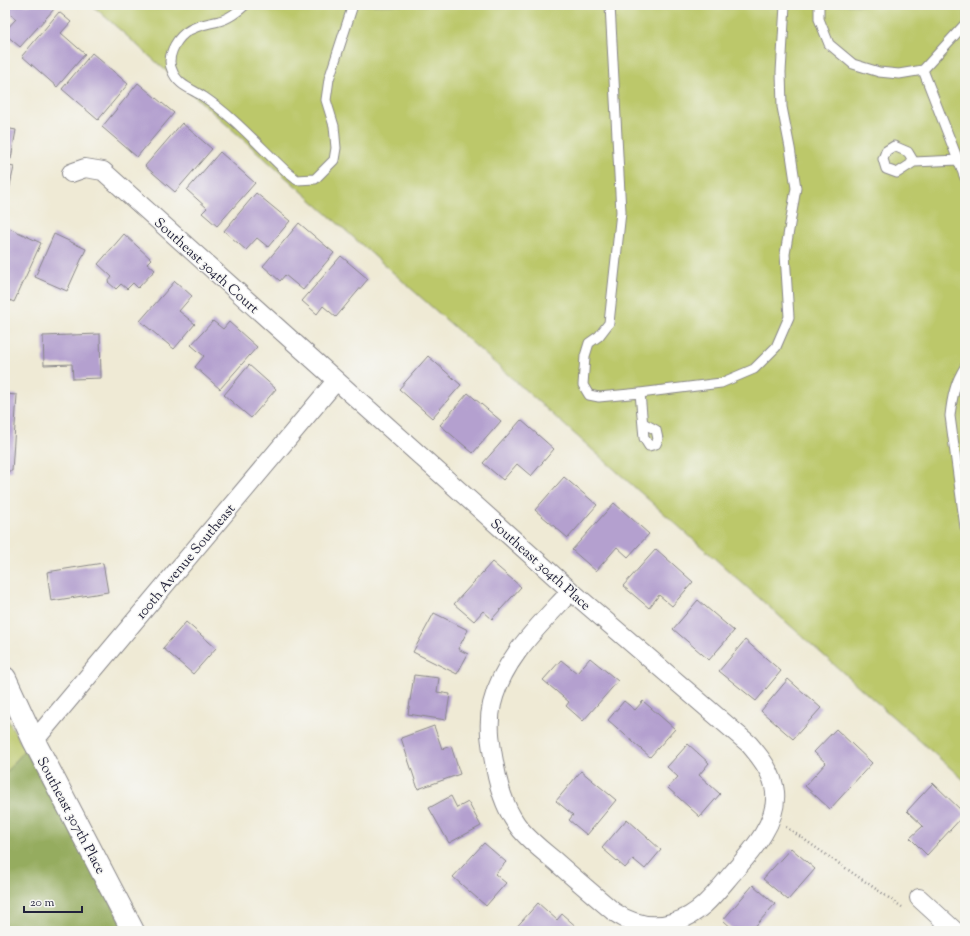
<svg xmlns="http://www.w3.org/2000/svg" width="970" height="936" viewBox="0 0 970 936" font-family="'Sorts Mill Goudy',serif">
	<style>
		.green { fill: #bcc86a; stroke: #6f7552 }
		.forest { fill: #95ac5e; stroke: #5c674c }
		.building { fill: #b4a0cf }
		.lines { fill: none; stroke-linecap: round; stroke-linejoin: round }
		.service-casing { stroke: #888688; stroke-width: 11 }
		.minor-casing { stroke: #888688; stroke-width: 20 }
		.tertiary-casing { stroke: #888688; stroke-width: 24 }
		.path { stroke: #888688; stroke-width: 2.5; stroke-dasharray: 1 3; stroke-linecap: butt }
		.service { stroke: #fff; stroke-width: 9 }
		.minor { stroke: #fff; stroke-width: 18 }
		.tertiary { stroke: #fff; stroke-width: 22 }
		.labels { text-anchor: middle; stroke-width: 3; stroke-linejoin: round; paint-order: stroke }
		.street-label { font-size: 14px; fill: #22223b; stroke: #f6f6f2 }
	</style>
	<rect width="100%" height="100%" fill="#f6f6f2"/>
	<filter id="ink" filterUnits="userSpaceOnUse"><feTurbulence type="fractalNoise" baseFrequency=".025" numOctaves="2"/><feDisplacementMap in="SourceGraphic" scale="8" xChannelSelector="R" yChannelSelector="G"/><feConvolveMatrix kernelMatrix="1 2 1 2 8 2 1 2 1" color-interpolation-filters="sRGB"/></filter>
	<filter id="wash" filterUnits="userSpaceOnUse"><feTurbulence type="fractalNoise" baseFrequency=".012" numOctaves="4" result="noise"/><feDisplacementMap in="SourceGraphic" scale="16" xChannelSelector="R" yChannelSelector="G"/><feGaussianBlur stdDeviation="0.9" result="paint"/><feColorMatrix in="noise" values="0 0 0 0 0 0 0 0 0 0 0 0 0 0 0 0 0 1.4 0 .05"/><feComposite in="paint" operator="in"/></filter>
	<g filter="url(#wash)">
		<rect width="100%" height="100%" fill="#efead5"/>
		<path class="green" d="M92,5h873v776z
			M5,715l20,35 -20,24z"/>
		<path class="forest" d="M25,750l102,181h-122v-157z"/>
		<g id="blocks">
			<path class="building" d="M5,5h46l4,3 -35,39 -15,-13v-3l11,-12 -11,-9z
				M59,12l12,10 -10,11 24,21 -28,33 -35,-31z
				M92,53l36,31 -30,36 -36,-31z
				M138,83l36,30 -37,44 -35,-30z
				M182,123l30,26 -37,43 -30,-26z
				M5,128l11,2 -5,29 -6,-1z
				M220,152l35,31 -38,43 -15,-13 5,-5 -20,-18z
				M5,165l9,2 -8,36h-1z
				M256,193l34,28 -22,26 -11,-9 -11,12 -22,-19z
				M299,223l35,30 -31,37 -18,-15 -5,6 -17,-15z
				M5,226l36,17 -27,59 -9,-4z
				M54,234l32,15 -19,42 -32,-14z
				M124,234l27,25 -4,4 8,7 -17,18 -5,-5 -6,6 -6,-5 -5,5 -8,-7 4,-5 -14,-13z
				M341,256l27,23 -32,38 -13,-11 -6,8 -15,-13z
				M175,281l17,15 -13,15 16,13 -21,25 -34,-28z
				M213,321l10,8 6,-7 28,25 -37,42 -25,-22 9,-11 -13,-11z
				M100,334l1,44 -28,1 -1,-15 -28,1 -1,-29z
				M428,356l33,29 -29,33 -33,-29z
				M249,365l27,24 -25,29 -27,-23z
				M468,393l33,28 -28,32 -33,-28z
				M5,394l12,1 -5,76h-7z
				M521,420l33,29 -23,27 -14,-12 -14,16 -20,-17z
				M564,477l33,28 -29,33 -33,-28z
				M614,503l35,31 -21,23 -11,-10 -21,24 -24,-21z
				M656,549l37,33 -21,24 -13,-11 -10,13 -26,-22z
				M492,562l29,25 -29,32 -9,-8 -9,10 -20,-17z
				M103,563l5,29 -57,9 -4,-29z
				M698,600l36,31 -25,29 -36,-31z
				M434,613l34,17 -10,19 10,5 -11,20 -44,-22z
				M186,622l30,26 -23,26 -30,-26z
				M745,640l36,31 -25,30 -37,-30z
				M590,658l28,23 -35,40 -17,-15 3,-4 -26,-22 18,-20 16,13z
				M414,675l25,3 -2,14 13,2 -4,26 -38,-6z
				M788,679l33,29 -28,31 -32,-28z
				M624,701l11,9 8,-9 32,28 -25,28 -42,-37z
				M434,726l8,23 9,-3 9,28 -42,15 -17,-51z
				M836,729l36,34 -42,46 -25,-23 21,-23 -12,-11z
				M688,744l21,19 -10,12 21,19 -20,23 -32,-29 10,-11 -11,-10z
				M581,771l35,29 -29,35 -18,-15 4,-5 -17,-14z
				M933,783l32,31 -38,41 -17,-17 13,-12 -16,-15z
				M451,796l6,12 11,-6 13,24 -32,17 -20,-35z
				M627,819l34,31 -16,19 -12,-10 -8,9 -23,-20z
				M484,843l22,19 -11,12 11,9 -20,23 -33,-29z
				M791,848l24,21 -27,31 -25,-21z
				M753,885l22,19 -24,27h-16l-12,-11z
				M538,903l19,17 5,-6 17,15 -2,2h-64z"/>
		</g>
	</g>
	<g filter="url(#ink)">
		<use href="#blocks" fill-opacity="0" stroke="#888688" stroke-width="1"/>
		<g class="lines">
			<g class="service-casing">
				<path id="service" d="M245,5c-6,6 -17,14 -26,16 -11,3 -24,4 -34,12 -10,8 -19,25 -13,37 5,15 20,19 32,27 30,20 56,50 83,75l10,8 18,-1 19,-19 2,-12 -2,-22 -8,-26 3,-21 24,-74
					M610,5l11,207 -12,111 -10,13 -10,7 -4,13 -2,29 6,10 10,2 41,-4 4,45 5,8 7,-2 2,-5 -2,-9 -13,-7
					M819,5v14l10,25 24,20 26,8 20,2 24,-4 42,-46
					M923,70l42,108
					M914,162l-17,11 -11,-4 -3,-10 3,-8 8,-5 14,6 6,10 44,-2
					M965,367c-10,16 -13,30 -15,49l15,111
					M640,393l81,-10 33,-14 22,-22 13,-30 -4,-63 11,-66 -6,-40 -8,-41 -1,-35 4,-67"/>
			</g>
			<g class="minor-casing">
				<path id="minor" d="M71,173l14,-5 18,3 468,420 178,153c12,14 24,29 26,48 3,32 -25,61 -45,84 -15,18 -31,39 -55,46 -22,7 -42,3 -61,-10 -20,-17 -40,-34 -59,-51 -12,-10 -24,-19 -34,-31 -15,-18 -22,-41 -26,-63 -4,-21 -8,-42 -3,-63 11,-46 49,-80 79,-113
					M34,741l302,-360
					M919,898l36,33"/>
			</g>
			<g class="tertiary-casing">
				<path id="tertiary" d="M5,678l29,63 99,190"/>
			</g>
			<path class="path" d="M786,827l116,80"/>
			<use href="#service" class="service"/>
			<use href="#minor" class="minor"/>
			<use href="#tertiary" class="tertiary"/>
		</g>
	</g>
	<g class="labels">
		<g class="street-label">
			<text transform="translate(207 265) rotate(42)" y="5">Southeast 304th Court</text>
			<text transform="translate(185 561) rotate(-50)" y="5">100th Avenue Southeast</text>
			<text transform="translate(541 564) rotate(42)" y="5">Southeast 304th Place</text>
			<text transform="translate(72 815) rotate(62)" y="5">Southeast 307th Place</text>
		</g>
	</g>
	<rect width="970" height="936" fill="none" stroke="#f6f6f2" stroke-width="20"/>
	<path d="M24 906v6h58v-6" fill="none" stroke="#22223b" stroke-width="2"/>
	<text x="30" y="906" font-size="12" fill="#22223b" stroke="#f6f6f2" stroke-width="3" paint-order="stroke">20 m</text>
</svg>
